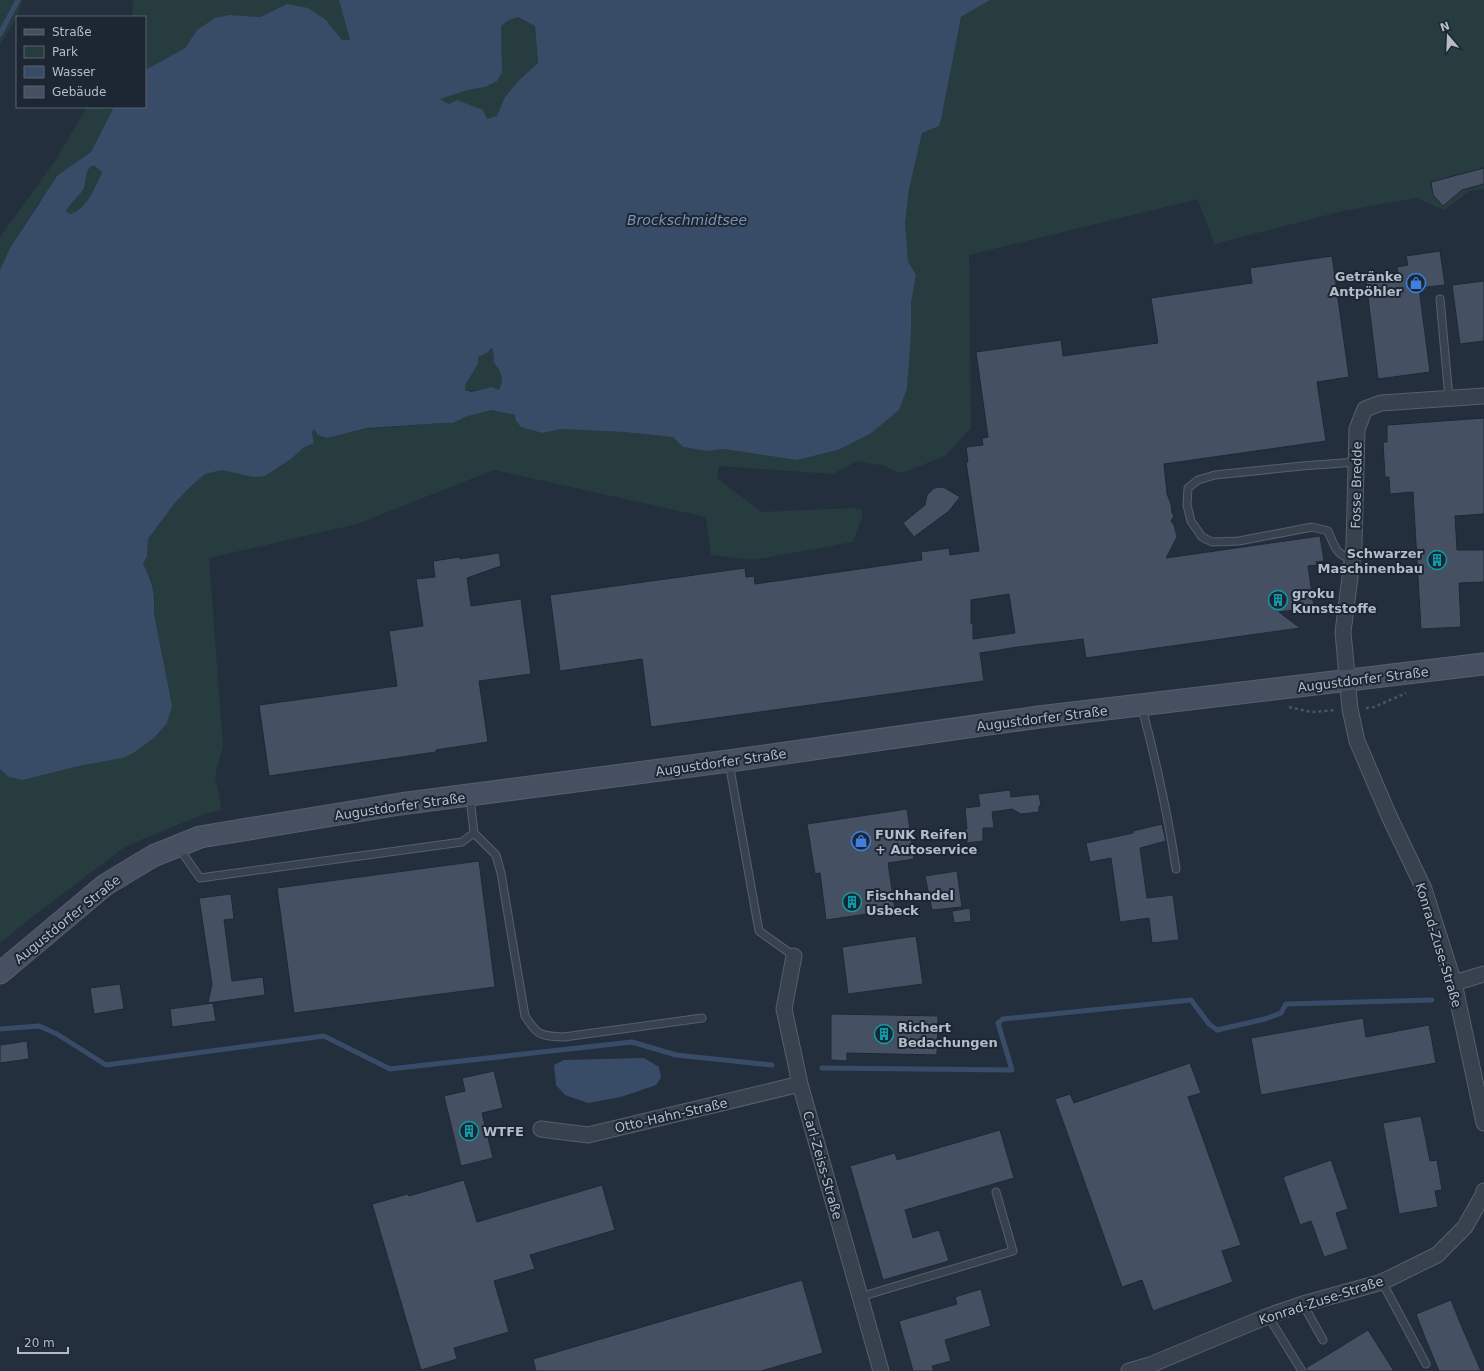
<svg xmlns="http://www.w3.org/2000/svg" width="1484" height="1371" viewBox="0 0 1484 1371" font-family="'DejaVu Sans',sans-serif">
	<style>
		.green { fill: #263c3f }
		.water { fill: #394c67; fill-rule: evenodd }
		.lines { fill: none; stroke-linecap: round; stroke-linejoin: round }
		.stream { stroke: #394c67; stroke-width: 5 }
		.building { fill: #455162; stroke: #1f2835; fill-rule: evenodd }
		.service-casing { stroke: #565f6c; stroke-width: 9 }
		.minor-casing { stroke: #565f6c; stroke-width: 17 }
		.secondary-casing { stroke: #565f6c; stroke-width: 23 }
		.path { stroke: #44595c; stroke-width: 2.5; stroke-dasharray: 3 3; stroke-linecap: butt }
		.service { stroke: #38414e; stroke-width: 7 }
		.minor { stroke: #38414e; stroke-width: 15 }
		.secondary { stroke: #465061; stroke-width: 21 }
		.labels { text-anchor: middle; stroke-width: 4; stroke-linejoin: round; paint-order: stroke }
		.poi-label { font-size: 13px; font-weight: bold; fill: #b4bcc9; stroke: #1d2633; text-anchor: start }
		.street-label { font-size: 13px; fill: #b4bcc9; stroke: #1d2633 }
		.water-label { font-size: 14px; font-style: italic; fill: #7c92b1; stroke: #1d2633 }
	</style>
	<rect width="100%" height="100%" fill="#242f3e"/>
	<path class="green" d="M0,0h23l-7,19 -16,26z
		M133,0h206l11,40h-8l-16,-20 -39,-16 -27,13 -31,-2 -32,15 -12,18 -40,22v-53h-13z
		M990,0h494v189l-14,2 -26,19 -28,-12 -73,13 -129,33 -16,-45 -229,56 2,173 -26,28 -38,15 -9,2 -13,-7 -28,-5 -24,13 -114,-8 -2,12 45,34 91,-4 8,1 2,6 -10,27 -100,18 -42,-5 -5,-38 -212,-47 -137,54 -148,34 14,188 -8,30 7,34 -15,3 -81,33 -85,64 -41,33v-174l9,8 114,-19 37,-112 -6,-32 1,-14 -4,-21 -8,-15 4,-8 1,-17 26,-35 14,-15 17,-15 17,-4 43,6 26,-17 12,-11 11,-5 -2,-11 2,-3 13,9 38,-9 77,-6h11l12,-6 26,-7 24,5 19,16 8,2 19,-4 63,3 49,5 10,10 24,4 16,-2 74,11 41,-10 32,-16 29,-24 8,-21 4,-86 5,-28 -8,-14 -3,-37 4,-35 13,-56 17,-7 2,-6 20,-103z
		M518,17l17,9 3,37 -19,17 -14,17 -8,20 -10,2 -4,-9 -26,-10 -8,4 -10,-5 29,-9 17,-3 16,-41v-20l8,-6z
		M87,107h27l-23,45 -16,12 -36,38 -29,46 -10,22v-33l55,-76z
		M91,166h4l7,6c-7,15 -15,37 -32,42l-5,-3c5,-8 13,-12 17,-20 5,-8 2,-18 9,-25z
		M492,346l2,12 -1,3c7,10 12,17 6,29 -14,-6 -21,4 -34,-1v-4l13,-21v-7l9,-4z"/>
	<path class="water" d="M339,0h651l-29,17 -20,103 -2,6 -17,7 -13,56 -4,35 3,37 8,14 -5,28v29l-4,57 -8,21 -29,24 -32,16 -41,10 -74,-11 -16,2 -24,-4 -10,-10 -49,-5 -63,-3 -19,4 -21,-6 -5,-6 -1,-6 -24,-5 -26,7 -12,6h-11l-75,5 -40,10 -9,-3 -4,-6 -2,3 2,11 -11,5 -12,11 -26,17 -12,1 -31,-7 -17,4 -17,15 -14,15 -26,35 -1,17 -4,8c10,19 12,29 11,50l18,92 -5,17 -13,15 -21,15 -10,5 -45,8 -56,14 -13,-3 -9,-8v-499l10,-22 47,-72 34,-24 23,-45h31v-37l40,-22 12,-18 18,-12 14,-3 31,2 27,-13 21,4 18,12 16,20h8zM518,17l17,9 3,37 -19,17 -14,17 -8,19 -10,3 -4,-9 -26,-10 -8,4 -9,-5 28,-9 17,-3 12,-6 5,-9 -1,-46 8,-6zM91,166h4l7,6c-7,15 -15,37 -32,42l-4,-3c4,-8 12,-13 17,-21 4,-7 1,-17 8,-24zM492,347l2,11 -1,3c7,10 12,17 6,29l-7,-3 -21,5 -6,-2v-5l13,-21v-7l9,-4z
		M644,1058l15,9 2,11 -5,7 -35,12 -33,6 -23,-8 -9,-10 -2,-20 10,-5z"/>
	<g class="lines">
		<path class="stream" d="M0,34l18,-34
			M0,1029l39,-3 18,8 49,31 218,-29 66,33 242,-27 44,13 96,10
			M822,1068l190,2 -14,-47 5,-4 188,-19 18,24 8,6 48,-11 16,-6 5,-9 146,-4"/>
	</g>
	<path class="building" d="M1484,168v16l-22,6 -19,16 -10,-11 -2,-13z
		M1440,251l5,34 -26,3 11,84 -52,7 -12,-98 33,-4 -2,-10 11,-2 -2,-9z
		M1332,256l17,121 -32,5 9,59 -162,23 3,30 4,10 1,9 2,3 -3,5 3,4 3,12 -11,21 154,-22 4,25 -8,1 1,3 -9,1 6,41 -35,5 21,16 -214,30 -3,-19 -65,8 -38,6 4,28 -333,46 -9,-68 -82,12 -10,-76 195,-27 1,9 8,-1 1,8 167,-24 -1,-8 28,-4 1,7 29,-4 -13,-89h2l-2,-15 17,-2 -1,-7 6,-1 -12,-85 85,-12 2,16 95,-13 -7,-45 101,-15 -2,-15zM1009,594l6,39 -42,6v-14l-2,-2v-23z
		M1484,281v60l-24,3 -8,-59z
		M1484,418v96l-29,2 2,34h27v32l-25,1 2,44 -40,2 -8,-137 -23,2 -1,-17h-4l-2,-35h4v-17z
		M938,487l7,1 15,9 -11,14 -35,26 -11,-14 22,-18 2,-10 6,-6z
		M499,553l2,13 -34,12 4,28 50,-7 10,75 -52,7 9,61 -52,8v2l-167,24 -10,-71 138,-19 -8,-55 34,-5 -7,-47 19,-2 -2,-16 27,-4v2z
		M1010,790l1,7 28,-3 2,12h-2v6l-18,2 -9,-5 -20,3 2,16h-11v13l-16,2 -2,-14h2l-2,-21 15,-2 -2,-12z
		M907,809l7,50 -26,4 7,47 -69,10 -6,-47 -5,1 -8,-50z
		M1162,824l4,17 -26,7 7,50 26,-3 6,45 -27,3 -3,-25 -29,4 -9,-64 -21,4 -4,-19 47,-10v-2z
		M479,861l16,126 -201,26 -17,-125z
		M957,871l5,36 -30,3 -7,-34z
		M231,894l3,25 -10,1 8,61 31,-4 2,18 -57,8 4,-19 -13,-86z
		M970,908l1,13 -17,2 -2,-12z
		M916,936l7,48 -75,10 -6,-47z
		M120,984l4,25 -30,5 -4,-26z
		M213,1003l3,18 -44,6 -2,-18z
		M831,1014l107,2 -1,39 -90,-2v8l-16,-1z
		M1363,1018l3,19 63,-12 7,38 -175,32 -10,-57z
		M27,1041l2,18 -29,4v-18z
		M1190,1063l11,30 -13,4 53,148 -19,6 11,31 -80,29 -11,-31 -20,7 -67,-188 15,-5 4,9z
		M494,1071l9,37 -21,5 11,45 -32,8 -17,-70 21,-5 -3,-13z
		M1421,1116l9,45 7,-1 5,30 -7,1 3,16 -39,7 -16,-91z
		M1000,1130l14,48 -109,32 8,28 26,-8 10,31 -66,19 -33,-114 45,-13 2,7z
		M1331,1160l17,49 -12,4 12,36 -24,8 -13,-36 -11,4 -17,-48z
		M464,1180l13,42 125,-37 13,45 -85,25 5,14 -41,12 15,51 -55,16 3,11 -36,11 -49,-166 36,-10 1,2z
		M802,1280l21,73 -62,18h-225l-3,-12z
		M981,1289l10,37 -46,14 6,21 -19,5 2,5h-21l-14,-50 58,-17 -2,-7z
		M1451,1300l10,25 20,46h-42l-13,-31 -10,-26z
		M1368,1330l26,41h-87l-1,-3z"/>
	<g class="lines">
		<g class="service-casing">
			<path id="service" d="M1440,299l9,99
				M1353,559c-17,-3 -19,-14 -25,-28l-16,-4 -73,14 -27,1 -10,-5 -11,-16 -4,-16 1,-17 10,-8 17,-5 87,-9 54,-4
				M1142,708c14,53 26,106 34,161
				M729,763l30,168 35,25
				M470,797l4,36 22,22 5,18 24,143c13,20 15,20 39,21l138,-19
				M179,848l21,30 262,-36 12,-9
				M1382,1282l44,82
				M860,1297l153,-46 -17,-59
				M1303,1304l20,36
				M1268,1316l34,55"/>
		</g>
		<g class="minor-casing">
			<path id="minor" d="M1484,396l-103,7 -16,6 -8,20 -3,117 -11,86 7,77 7,32 32,75 35,73 30,94 30,140
				M794,956l-10,53 16,75 81,287
				M1454,983l30,-9
				M541,1129l47,6 212,-51
				M1129,1371l21,-6 118,-49 35,-12 79,-22 55,-27 28,-28 18,-32 1,-4"/>
		</g>
		<g class="secondary-casing">
			<path id="secondary" d="M0,973l105,-88 48,-29 47,-19 200,-33 329,-43 310,-44 445,-53"/>
		</g>
		<path class="path" d="M1289,707l22,5 24,-2
			M1366,708l8,-1 32,-14"/>
		<use href="#service" class="service"/>
		<use href="#minor" class="minor"/>
		<use href="#secondary" class="secondary"/>
	</g>
	<defs>
		<g id="shop-ring" transform="scale(1)"><circle r="9.5" fill="#1d2633" stroke="#3f7fe0" stroke-width="1.5"/><path d="M-5-2.5h2.3a2.7 3.5 0 0 1 5.4 0H5L5.5 6h-11ZM-1.5-2.5h3a1.5 2.3 0 0 0-3 0Z" fill="#3f7fe0"/></g>
		<g id="building-ring" transform="scale(1)"><circle r="9.5" fill="#1d2633" stroke="#0f9aa8" stroke-width="1.5"/><path d="M-4-6H4V6H1V3H-1V6H-4ZM-2.5-4.3h1.7v1.8h-1.7ZM.8-4.3h1.7v1.8H.8ZM-2.5-1h1.7V.8h-1.7ZM.8-1h1.7V.8H.8Z" fill="#0f9aa8"/></g>
	</defs>
	<g fill-rule="evenodd">
		<use href="#shop-ring" x="1416" y="283"/>
		<use href="#building-ring" x="1437" y="560"/>
		<use href="#building-ring" x="1278" y="600"/>
		<use href="#shop-ring" x="861" y="841"/>
		<use href="#building-ring" x="852" y="902"/>
		<use href="#building-ring" x="884" y="1034"/>
		<use href="#building-ring" x="469" y="1131"/>
	</g>
	<g class="labels">
		<g class="poi-label">
			<text x="1402" y="281" text-anchor="end">Getränke<tspan x="1402" dy="15">Antpöhler</tspan></text>
			<text x="1423" y="558" text-anchor="end">Schwarzer<tspan x="1423" dy="15">Maschinenbau</tspan></text>
			<text x="1292" y="598">groku<tspan x="1292" dy="15">Kunststoffe</tspan></text>
			<text x="875" y="839">FUNK Reifen<tspan x="875" dy="15">+ Autoservice</tspan></text>
			<text x="866" y="900">Fischhandel<tspan x="866" dy="15">Usbeck</tspan></text>
			<text x="898" y="1032">Richert<tspan x="898" dy="15">Bedachungen</tspan></text>
			<text x="483" y="1136">WTFE</text>
		</g>
		<g class="street-label">
			<text transform="translate(1356 485) rotate(-89)" y="5">Fosse Bredde</text>
			<text transform="translate(1363 679) rotate(-7)" y="5">Augustdorfer Straße</text>
			<text transform="translate(1042 718) rotate(-7)" y="5">Augustdorfer Straße</text>
			<text transform="translate(721 762) rotate(-8)" y="5">Augustdorfer Straße</text>
			<text transform="translate(400 806) rotate(-8)" y="5">Augustdorfer Straße</text>
			<text transform="translate(67 919) rotate(-39)" y="5">Augustdorfer Straße</text>
			<text transform="translate(1439 945) rotate(73)" y="5">Konrad-Zuse-Straße</text>
			<text transform="translate(671 1115) rotate(-13)" y="5">Otto-Hahn-Straße</text>
			<text transform="translate(823 1165) rotate(74)" y="5">Carl-Zeiss-Straße</text>
			<text transform="translate(1321 1300) rotate(-18)" y="5">Konrad-Zuse-Straße</text>
		</g>
		<g class="water-label">
			<text x="687" y="225">Brockschmidtsee</text>
		</g>
	</g>
	<rect x="16" y="16" width="130" height="92" fill="#1d2633" stroke="#59626f"/>
	<rect x="24" y="29" width="20" height="6" fill="#465061" stroke="#59626f"/>
	<text x="52" y="36" font-size="12" fill="#b4bcc9">Straße</text>
	<rect x="24" y="46" width="20" height="12" fill="#263c3f" stroke="#59626f"/>
	<text x="52" y="56" font-size="12" fill="#b4bcc9">Park</text>
	<rect x="24" y="66" width="20" height="12" fill="#394c67" stroke="#59626f"/>
	<text x="52" y="76" font-size="12" fill="#b4bcc9">Wasser</text>
	<rect x="24" y="86" width="20" height="12" fill="#455162" stroke="#59626f"/>
	<text x="52" y="96" font-size="12" fill="#b4bcc9">Gebäude</text>
	<g transform="translate(1448 36) rotate(341)" stroke="#1d2633" stroke-width="3" paint-order="stroke">
	<path d="M0-3L7 15L0 10L-7 15Z" fill="#b4bcc9"/>
	<text y="-6" font-size="11" font-weight="bold" text-anchor="middle" fill="#b4bcc9">N</text>
	</g>
	<path d="M18 1347v6h50v-6" fill="none" stroke="#b4bcc9" stroke-width="2"/>
	<text x="24" y="1347" font-size="12" fill="#b4bcc9" stroke="#1d2633" stroke-width="3" paint-order="stroke">20 m</text>
</svg>
